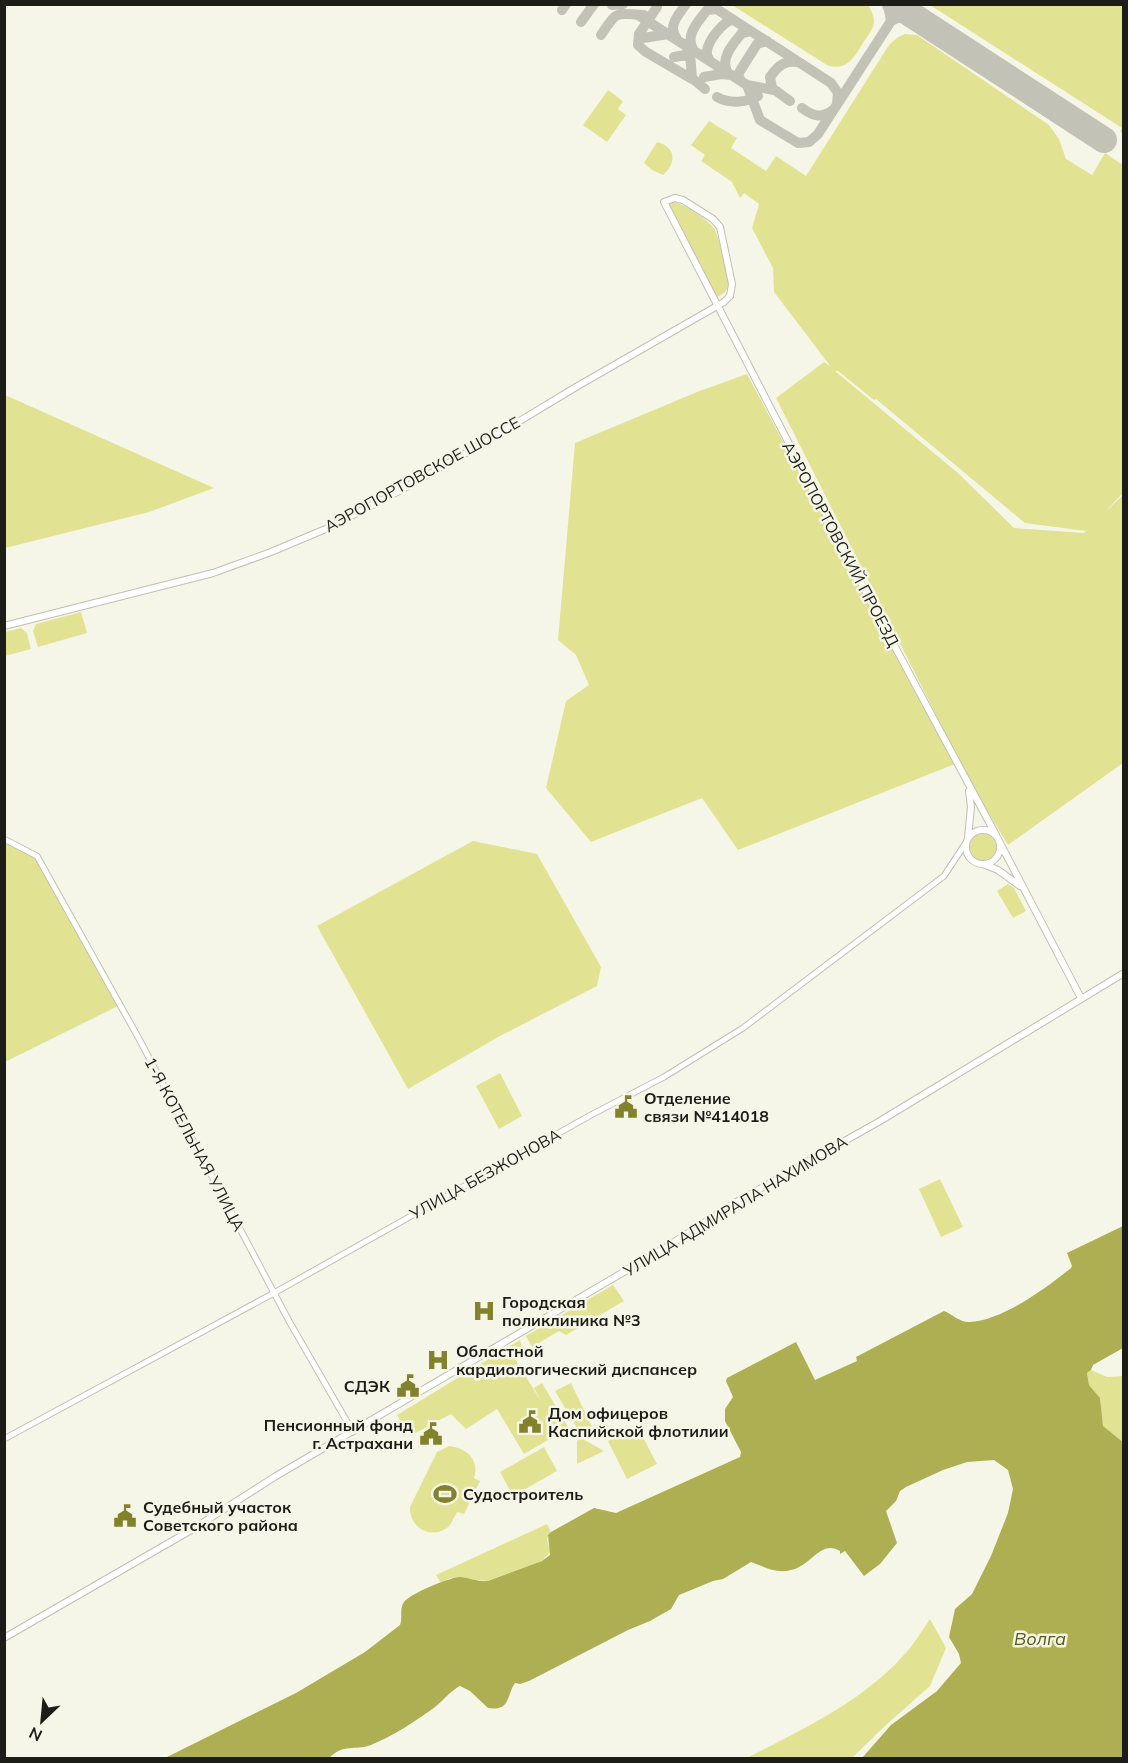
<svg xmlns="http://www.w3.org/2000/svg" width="1128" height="1763" viewBox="0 0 1128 1763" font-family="Mulish,sans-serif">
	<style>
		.green { fill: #e2e392; fill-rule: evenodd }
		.water { fill: #aeae53 }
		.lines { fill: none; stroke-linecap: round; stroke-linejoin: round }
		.taxiway { stroke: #c2c2b6; stroke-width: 10 }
		.runway { stroke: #c2c2b6; stroke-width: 26 }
		.tertiary-casing { stroke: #bfc0b2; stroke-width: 7 }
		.secondary-casing { stroke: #bfc0b2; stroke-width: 8 }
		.tertiary { stroke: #fff; stroke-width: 5 }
		.secondary { stroke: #fff; stroke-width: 6 }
		.labels { text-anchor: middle; stroke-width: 5; stroke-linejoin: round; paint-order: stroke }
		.street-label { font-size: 16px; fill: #1d1d18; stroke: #f5f6e7 }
		.poi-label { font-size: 16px; font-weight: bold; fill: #1d1d18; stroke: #f5f6e7; text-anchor: start }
		.water-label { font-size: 18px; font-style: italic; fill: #5b5a17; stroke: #f5f6e7 }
	</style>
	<rect width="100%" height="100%" fill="#f5f6e7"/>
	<path class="green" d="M732,5h136c3,5 6,10 6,17 -1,8 -7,15 -11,21 -9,15 -17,29 -36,22z
		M930,5h193v129l-3,-3 2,-3z
		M905,34l12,1 132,90 10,14 7,20 26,16 13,-22 18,12v328l-19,20 19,-18v268l-115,82 -38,-63 -194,-384 48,-36 7,5 -57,-75 -1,-24 -21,-40 7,-24 -15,-11 -4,5 -8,-16 -31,-21 4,-6 -14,-10 18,-24 28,17 -6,10 35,23 10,-15 30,20 83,-131 9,-8zM835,371h3l36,29 2,-1 149,124 61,8 -2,2 -70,-5 -56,-55z
		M608,90l15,11 -5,8 8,6 -19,27 -24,-17z
		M657,142c19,5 20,20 6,33l-11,-5 -8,-7z
		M674,202c13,4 31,16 40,26 4,6 15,49 14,56 0,8 -6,10 -12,14l-47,-90v-4z
		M747,374l208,390 -217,86 -36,-52 -111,44 -45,-54 20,-87 23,-16 -13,-30 -18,-15 17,-197 122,-51z
		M5,395l209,93 -65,24 -144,36z
		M81,612l6,21 -49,14 -5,-16 3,-7z
		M21,628l6,5 4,16 -26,7v-24z
		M970 847a13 13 0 1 1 26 0a13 13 0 1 1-26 0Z
		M5,841l30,17 83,148 -113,56z
		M473,841l64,13 64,113 -4,19 -97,50 -92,53 -91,-163z
		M1008,884l6,4 12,23 -13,7 -16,-27z
		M500,1073l22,43 -23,13 -23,-43z
		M940,1179l23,48 -22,10 -22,-48z
		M613,1285l11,16 -58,34 -7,-4 -27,16 -6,-11z
		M520,1340l2,8 -10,6 30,49 -8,-15 8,-5 29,49 -8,5 -3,-4 -36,21 -27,-45 -31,20 -15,-15 -41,22 -13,-21z
		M1091,1370l16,7 16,-1v66l-20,-16 -3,-28 -11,-13 -2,-12z
		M571,1383l21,44 -12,6 -25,-42z
		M637,1426l20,38 -30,15 -19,-38z
		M581,1438l23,13 -27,13v-23z
		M449,1446c18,2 31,14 25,32l6,3 -16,33 -7,-2c-3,5 -5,12 -10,16 -17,12 -38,-1 -37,-21l27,-55z
		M544,1447l13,24 -44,25 -13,-24z
		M547,1524l4,8 -4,7 3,13 -8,9 -54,20 -38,-3 -9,5 -5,-8z
		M930,1619l16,29 -16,38 -45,40 -33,32h-105c54,-28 113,-55 155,-101 11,-11 19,-25 28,-38z"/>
	<path class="water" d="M1123,1226v122l-30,17 -2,5 -4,3 2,12 11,13 3,28 20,16v316h-261l29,-33 46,-34 24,-28 -2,-9 -10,-17 6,-28 17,-15 19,-38 17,-43 5,-24 -5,-19 -14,-10 -27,2 -24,8 -37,17 -6,4 -4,10 -10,10 11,32 -17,21 -16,12 -19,-25 -5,3v-3c-19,-12 -29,15 -49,19 -15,4 -26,-3 -40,-8l-28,17 -10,2 -34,14 -8,14 -21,12 -22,9 -99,51 -9,3 -5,-1c-9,13 -4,28 -27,25l-18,-17 -10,-5c-10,5 -16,14 -25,21 -19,14 -42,29 -64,38 -17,6 -27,-2 -42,13h-164l131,-65 69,-41 35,-27c3,-7 -1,-17 4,-23 5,-8 47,-25 56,-25 10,1 18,5 28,4l54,-20 8,-6 -2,-20 3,-3 43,-24 22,5 124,-56 1,-5 -16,-31v-12l8,-12 -7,-16 1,-3 69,-36 19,38 42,-19 -1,-4 88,-46c8,3 15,11 25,11 33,-1 77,-34 102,-54l1,-2 -5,-13z"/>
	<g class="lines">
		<path class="taxiway" d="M709,4l122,79 7,10 -1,11
			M888,4l3,17
			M612,5l11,-1
			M657,7l-18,27 -1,11 8,7 46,27
			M562,10l4,-6
			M638,15l109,70 13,35 38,23 11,-1 9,-8 73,-113 11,-5 15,3
			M581,22l13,-18
			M601,35c17,-26 14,-21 43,-20
			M643,38l25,-4
			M677,39c-10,-13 1,-23 9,-35
			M685,44l5,9 2,25 13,11
			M693,49c-8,-14 5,-27 14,-39l9,-1
			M674,57l22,-4
			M710,61c-2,-4 -4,-6 -3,-10 1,-10 16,-30 26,-31
			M728,73c-9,-14 5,-29 14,-40l9,-2
			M704,77l17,-3 10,1
			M741,81l-3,-6 2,-4 17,-27 10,-3
			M747,85l27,5
			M717,97c12,7 29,6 41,-1
			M790,101l-18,-13 -2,-11c8,-11 14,-17 28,-15
			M802,108c11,8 19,11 31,2"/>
		<path class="runway" d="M895,4l209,136"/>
		<g class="tertiary-casing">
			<path id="tertiary" d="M4,839l33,17 101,181 151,284 64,111
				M4,1439l270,-146 317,-178 73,-38 79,-49 201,-152 23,-35"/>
		</g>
		<g class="secondary-casing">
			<path id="secondary" d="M4,626l209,-53 58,-21 57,-24 71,-37 81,-46 96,-58 148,-85 6,-6 2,-12 -12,-57 -7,-8 -30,-19 -8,-2 -11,4 208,402 124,231
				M966 847a17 17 0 1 1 34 0a17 17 0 1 1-34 0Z
				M968,838l3,-31 -2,-16
				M999,841l82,157
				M983,864l15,6 22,16
				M4,1638l189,-109 83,-53 392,-230 65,-42 147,-83 244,-148"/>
		</g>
		<use href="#tertiary" class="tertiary"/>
		<use href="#secondary" class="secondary"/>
	</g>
	<defs>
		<g id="civic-bare" transform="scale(1.8)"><path d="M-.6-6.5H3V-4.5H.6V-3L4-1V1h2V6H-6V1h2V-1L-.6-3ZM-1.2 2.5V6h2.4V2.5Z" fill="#83822c" stroke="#f5f6e7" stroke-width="2.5" paint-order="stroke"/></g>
		<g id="hospital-bare" transform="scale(1.8)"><path d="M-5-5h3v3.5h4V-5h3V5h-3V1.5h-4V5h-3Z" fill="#83822c" stroke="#f5f6e7" stroke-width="2.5" paint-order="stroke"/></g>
		<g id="stadium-bare" transform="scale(1.8)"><path d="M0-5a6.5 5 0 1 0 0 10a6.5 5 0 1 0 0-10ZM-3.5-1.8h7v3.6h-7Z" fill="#83822c" stroke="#f5f6e7" stroke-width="2.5" paint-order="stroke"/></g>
	</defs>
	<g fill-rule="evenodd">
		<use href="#civic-bare" x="626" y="1107"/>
		<use href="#hospital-bare" x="484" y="1311"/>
		<use href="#hospital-bare" x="438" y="1360"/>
		<use href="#civic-bare" x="408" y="1386"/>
		<use href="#civic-bare" x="530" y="1422"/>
		<use href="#civic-bare" x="431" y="1434"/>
		<use href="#stadium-bare" x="445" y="1494"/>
		<use href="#civic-bare" x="125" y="1516"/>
	</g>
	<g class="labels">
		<g class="street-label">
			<text transform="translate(422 474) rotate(-29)" y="6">АЭРОПОРТОВСКОЕ ШОССЕ</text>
			<text transform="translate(841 544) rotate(62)" y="6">АЭРОПОРТОВСКИЙ ПРОЕЗД</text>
			<text transform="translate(195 1144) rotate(62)" y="6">1-Я КОТЕЛЬНАЯ УЛИЦА</text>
			<text transform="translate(485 1174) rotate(-29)" y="6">УЛИЦА БЕЗЖОНОВА</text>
			<text transform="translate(735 1206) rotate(-31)" y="6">УЛИЦА АДМИРАЛА НАХИМОВА</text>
		</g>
		<g class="poi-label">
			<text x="644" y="1104">Отделение<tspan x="644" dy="18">связи №414018</tspan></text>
			<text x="502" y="1308">Городская<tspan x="502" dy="18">поликлиника №3</tspan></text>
			<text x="456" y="1357">Областной<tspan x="456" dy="18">кардиологический диспансер</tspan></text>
			<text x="390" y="1392" text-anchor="end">СДЭК</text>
			<text x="548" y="1419">Дом офицеров<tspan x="548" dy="18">Каспийской флотилии</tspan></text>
			<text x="413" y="1431" text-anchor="end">Пенсионный фонд<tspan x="413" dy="18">г. Астрахани</tspan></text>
			<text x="463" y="1500">Судостроитель</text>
			<text x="143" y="1513">Судебный участок<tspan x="143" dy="18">Советского района</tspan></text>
		</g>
		<g class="water-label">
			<text x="1040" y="1645">Волга</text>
		</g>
	</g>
	<rect width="1128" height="1763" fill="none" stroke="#1d1d18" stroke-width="12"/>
	<g transform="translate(42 1721) rotate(206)" stroke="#f5f6e7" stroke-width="4.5" paint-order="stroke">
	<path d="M0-4.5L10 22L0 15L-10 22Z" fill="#1d1d18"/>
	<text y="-9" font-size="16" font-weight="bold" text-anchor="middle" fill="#1d1d18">N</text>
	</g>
</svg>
